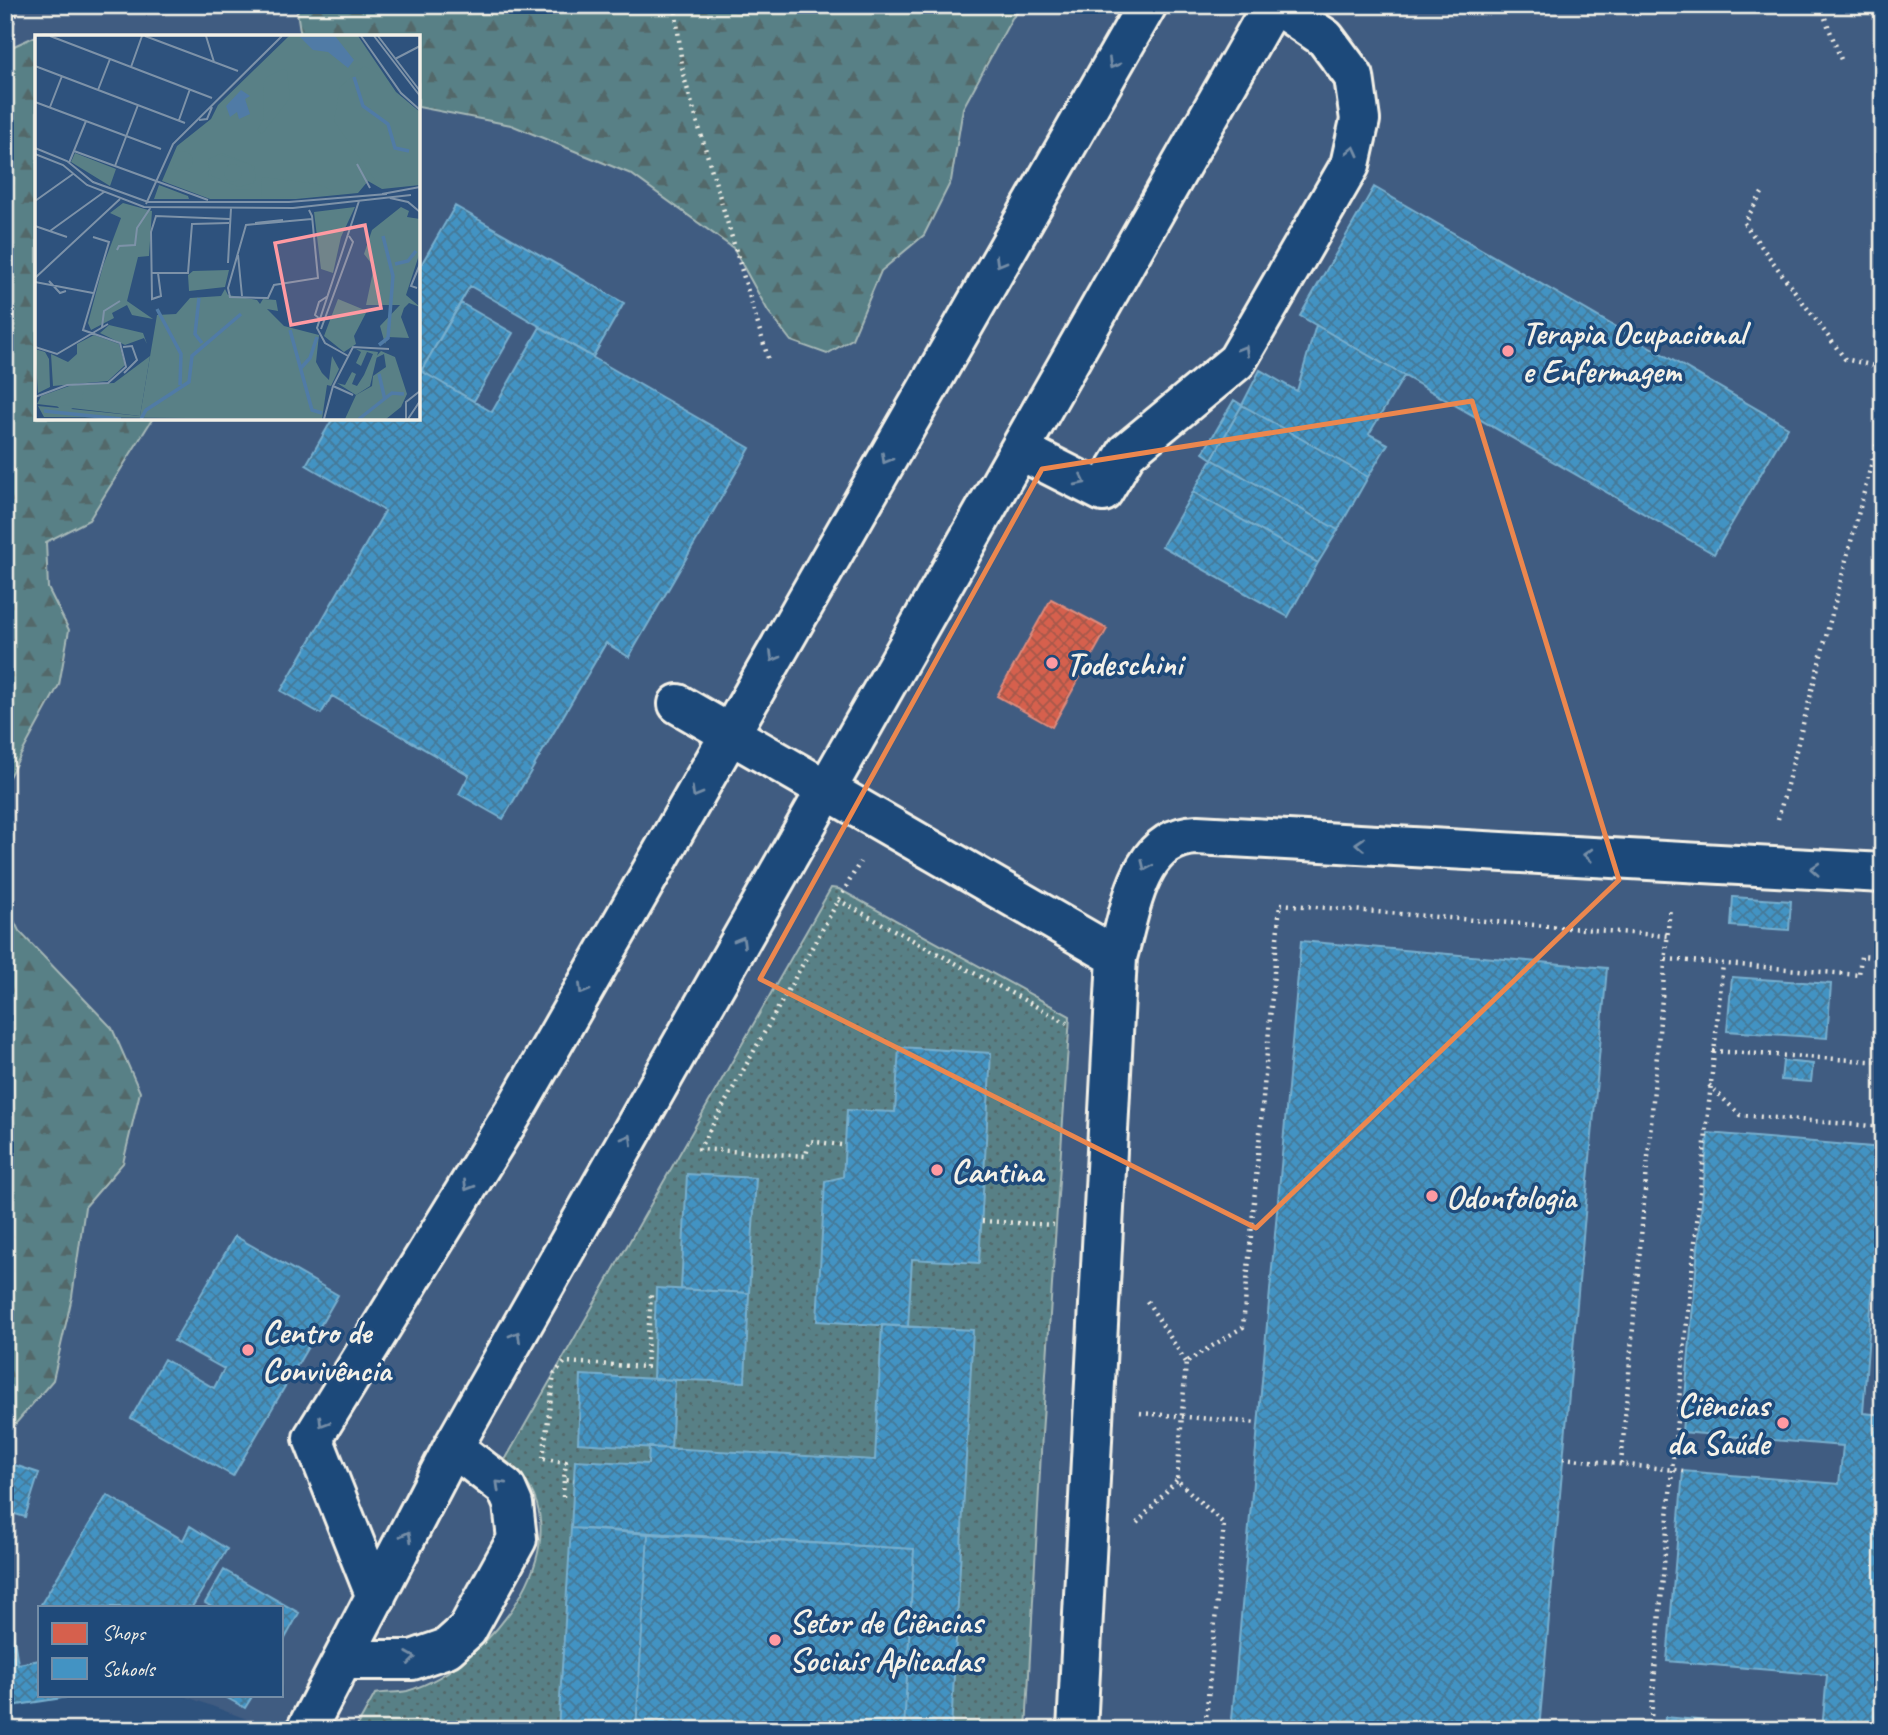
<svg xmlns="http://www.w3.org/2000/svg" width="1888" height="1735" viewBox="0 0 1888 1735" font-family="Caveat,sans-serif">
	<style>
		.built { fill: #405b81; fill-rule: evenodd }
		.green { fill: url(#green-dots); stroke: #a6b8b7; stroke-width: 2 }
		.forest { fill: url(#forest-firs); stroke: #a6b8b7; stroke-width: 2 }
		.shops { fill: url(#shops-cross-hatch); stroke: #df8c7c; stroke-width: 2 }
		.schools { fill: url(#schools-cross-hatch); stroke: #78afce; stroke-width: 2 }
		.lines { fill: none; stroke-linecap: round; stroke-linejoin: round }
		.minor-casing { stroke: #f4f1e8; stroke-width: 44 }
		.path { stroke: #f4f1e8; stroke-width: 4.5; stroke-dasharray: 2 5; stroke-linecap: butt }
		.minor { stroke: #1f4a7a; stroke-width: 38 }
		.oneway { stroke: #748da6 }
		.marked { fill: none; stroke: #ec874e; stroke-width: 5; stroke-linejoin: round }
		.poi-dot { fill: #ff9aa2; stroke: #1f4a7a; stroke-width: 2.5 }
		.labels { text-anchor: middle; stroke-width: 7; stroke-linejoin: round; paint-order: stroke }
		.poi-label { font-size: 33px; font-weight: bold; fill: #f4f1e8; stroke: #1f4a7a; text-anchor: start }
		.inset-river { fill: none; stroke: #507ba6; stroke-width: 3.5 }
		.inset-road { fill: none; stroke: #7d92a8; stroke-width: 2 }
		.view { fill: #ff9aa2; fill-opacity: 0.15; stroke: #ff9aa2; stroke-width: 3.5 }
		.inset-edge { fill: none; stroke: #f4f1e8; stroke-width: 3.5 }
	</style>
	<defs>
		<pattern id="green-dots" width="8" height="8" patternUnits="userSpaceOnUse" patternTransform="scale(1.75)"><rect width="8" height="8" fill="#598086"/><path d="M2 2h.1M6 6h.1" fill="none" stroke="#526769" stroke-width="1.8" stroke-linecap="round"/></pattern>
		<pattern id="forest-firs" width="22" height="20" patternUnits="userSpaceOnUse" patternTransform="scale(1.75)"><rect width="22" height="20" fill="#598086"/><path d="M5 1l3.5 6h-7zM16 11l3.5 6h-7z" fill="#526769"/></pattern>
		<pattern id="shops-cross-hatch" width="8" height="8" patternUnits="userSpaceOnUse" patternTransform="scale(1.75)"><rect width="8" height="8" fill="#d6604d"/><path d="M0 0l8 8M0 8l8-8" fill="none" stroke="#a5584b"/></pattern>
		<pattern id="schools-cross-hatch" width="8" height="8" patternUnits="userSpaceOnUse" patternTransform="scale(1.75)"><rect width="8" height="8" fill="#4393c3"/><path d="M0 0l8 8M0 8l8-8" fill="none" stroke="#457997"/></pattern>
	</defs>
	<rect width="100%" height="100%" fill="#2e527d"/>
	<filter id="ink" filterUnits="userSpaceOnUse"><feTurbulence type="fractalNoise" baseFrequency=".0143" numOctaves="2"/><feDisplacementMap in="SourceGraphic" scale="14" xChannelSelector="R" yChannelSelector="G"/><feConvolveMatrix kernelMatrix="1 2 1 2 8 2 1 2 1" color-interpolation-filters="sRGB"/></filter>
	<g filter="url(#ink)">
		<path class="built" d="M5,5h1878v1725h-1618l-5,-6 -78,-29h100v-88h-242v88h41l-76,12zM37,37h381v381h-381z"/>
		<path class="green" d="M831,888l8,1 231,127 -28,418 -16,296h-671l20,-36c11,-2 22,-1 32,-3 84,-24 190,-160 98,-231z"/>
		<path class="forest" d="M296,5h729l-13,13 -49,90 -12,73 -27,54 -43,36 -29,68 -25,15 -36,-13 -23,-30 -35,-63 -102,-74 -120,-49 -93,-18v-70h-117z
			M45,32l67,5h-75v381h116l-64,102 -43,22 2,46 21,42 -10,55 -54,99v-734z
			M5,902l14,29 93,97 28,64 -17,71 -38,44 -13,90 -19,83 -48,56z"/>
		<path class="shops" d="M1051,599l56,30 -55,98 -55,-31z"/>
		<path class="schools" d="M1374,187l414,240 -74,127 -414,-238z
			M455,206l169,97 -31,54 -123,-71 -49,85 -3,-2v-99z
			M461,303l52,30 -39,68 -53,-30z
			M1316,325l88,51 -35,58 19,10 -20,33 -126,-72 18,-35 37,21z
			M540,327l210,121 -121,209 -23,-14 -103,176 -44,-25 10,-19 -137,-79 -11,18 -40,-23 104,-180 -79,-46 27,-47h85v-49l74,43z
			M1234,400l8,5 -30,54 -9,-6z
			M1242,405l126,72 -30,53 -126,-71z
			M1212,459l126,71 -20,33 -125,-71z
			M1193,492l125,71 -30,54 -126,-71z
			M1733,897l58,4 -2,29 -58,-4z
			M1301,941l306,27 -68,762h-308z
			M1732,977l99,7 -4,54 -100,-7z
			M899,1047l92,6 -12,210 -67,-4 -4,68 -91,-6 8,-140 18,-4 4,-67 48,2z
			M1783,1061l30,3 -2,18 -30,-2z
			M1708,1133l175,15 -20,265 20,2v315h-61l5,-55 -160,-14 16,-190 156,13 4,-38 -161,-14z
			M687,1174l69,4 -7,115 -68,-4z
			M235,1236l103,59 -105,181 -102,-58 33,-59 50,29 10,-19 -50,-28z
			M656,1288l93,5 -4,89 -92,-3z
			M882,1325l91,5 -22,400h-47l10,-181 -343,-21 4,-68 73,4 1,-17 226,13z
			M581,1375l94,5 -4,69 -93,-6z
			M5,1462l34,11 -14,44 -20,-6z
			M107,1495l76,45 7,-14 37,23 -35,58h-145l-6,-3z
			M571,1528l77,6 -12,196h-78z
			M648,1534l266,15 -10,181h-268z
			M224,1570l75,43 -17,31v-37h-70l-7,-4z
			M5,1582l13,82 22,-4v35h41l-76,12z
			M222,1695h31l-8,13z
			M1665,1717l139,13h-140z"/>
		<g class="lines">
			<g class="minor-casing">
				<path id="minor" d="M1020,450l83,42 24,-40 110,-91 113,-196 10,-45 -6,-43 -29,-39 -49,-33
					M678,704l439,253
					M376,1597l-63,-159 202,-328 632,-1105
					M343,1660h69l35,-12 20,-18 50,-91 -4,-35 -7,-16 -53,-41
					M306,1730l147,-283 819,-1442
					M1077,1730l40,-773c14,-45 20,-120 80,-122l686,38"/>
			</g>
			<path class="path" d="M675,5l8,69 85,284
				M1820,5l22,57
				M5,42l15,-37
				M1762,193l-18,30 101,136 38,9
				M1778,819l105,-399
				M838,900l229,123
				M1666,959l193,16 2,-19 22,2
				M1713,1051l170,11
				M1709,1085l31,30 143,12
				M841,1145l-32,-4 -3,15 -107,-7 161,-287
				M982,1221l74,4
				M1147,1301l39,61
				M1140,1413l118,10
				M543,1458l11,-84 11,-12 81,5 5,-72
				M1563,1458l120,13
				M544,1459l22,3 -2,17 10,1
				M1621,1464l49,-557
				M563,1497l1,-18
				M1137,1523l40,-43
				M1205,1730l19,-206 -47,-44 9,-118 57,-35 37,-423 387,32
				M1650,1730l22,-260 51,-506"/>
			<use href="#minor" class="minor"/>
		</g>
		<defs><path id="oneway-chevron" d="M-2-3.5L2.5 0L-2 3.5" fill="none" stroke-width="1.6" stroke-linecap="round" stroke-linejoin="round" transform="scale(1.75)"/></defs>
		<g class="oneway">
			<use href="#oneway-chevron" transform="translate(1113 64) rotate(120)"/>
			<use href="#oneway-chevron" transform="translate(1353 151) rotate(-77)"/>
			<use href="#oneway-chevron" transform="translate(1000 262) rotate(120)"/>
			<use href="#oneway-chevron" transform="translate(1244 350) rotate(-60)"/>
			<use href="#oneway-chevron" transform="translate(886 459) rotate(120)"/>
			<use href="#oneway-chevron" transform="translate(1081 481) rotate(26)"/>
			<use href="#oneway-chevron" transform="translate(774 657) rotate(120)"/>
			<use href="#oneway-chevron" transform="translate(696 793) rotate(120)"/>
			<use href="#oneway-chevron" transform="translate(1360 844) rotate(-177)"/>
			<use href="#oneway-chevron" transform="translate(1588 855) rotate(-177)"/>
			<use href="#oneway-chevron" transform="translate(1146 866) rotate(114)"/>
			<use href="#oneway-chevron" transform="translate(1815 869) rotate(-177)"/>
			<use href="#oneway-chevron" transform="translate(741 941) rotate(-60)"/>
			<use href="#oneway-chevron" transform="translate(583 990) rotate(120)"/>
			<use href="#oneway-chevron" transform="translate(628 1139) rotate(-60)"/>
			<use href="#oneway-chevron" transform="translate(468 1186) rotate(121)"/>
			<use href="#oneway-chevron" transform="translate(516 1336) rotate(-60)"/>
			<use href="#oneway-chevron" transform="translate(323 1422) rotate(122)"/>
			<use href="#oneway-chevron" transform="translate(500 1485) rotate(-136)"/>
			<use href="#oneway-chevron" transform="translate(407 1536) rotate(-63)"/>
			<use href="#oneway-chevron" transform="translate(411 1658) rotate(-8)"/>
		</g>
	</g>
	<path class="marked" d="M1472,401l147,479 -363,348 -496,-249 282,-510z"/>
	<g class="poi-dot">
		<circle cx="1508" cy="351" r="7"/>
		<circle cx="1052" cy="663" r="7"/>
		<circle cx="937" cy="1170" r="7"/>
		<circle cx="1432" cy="1196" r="7"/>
		<circle cx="248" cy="1350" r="7"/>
		<circle cx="1783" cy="1423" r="7"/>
		<circle cx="775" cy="1640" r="7"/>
	</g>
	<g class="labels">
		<g class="poi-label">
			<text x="1522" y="344">Terapia Ocupacional<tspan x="1522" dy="38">e Enfermagem</tspan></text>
			<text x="1066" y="675">Todeschini</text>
			<text x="951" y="1182">Cantina</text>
			<text x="1446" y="1208">Odontologia</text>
			<text x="262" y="1343">Centro de<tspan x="262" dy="38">Convivência</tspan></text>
			<text x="1769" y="1416" text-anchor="end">Ciências<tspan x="1769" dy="38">da Saúde</tspan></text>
			<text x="789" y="1633">Setor de Ciências<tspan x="789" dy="38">Sociais Aplicadas</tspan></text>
		</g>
	</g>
	<g transform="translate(35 35)">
		<rect width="385" height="385" fill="#2e527d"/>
		<path d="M254,1h69l38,56 24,20v73l-38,4 -14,-8 -10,12 -62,6h-86l-48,-18 15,-35 34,-27 7,-14zM40,118l41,16 -6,17 -39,-24zM124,150l29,11 1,3h-35zM88,168l29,8 -3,45 -11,1 -11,44 26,18 -21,-4 -5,-10 -15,8 2,5 -23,12 -3,-7 15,-57 18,-48 -11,-5zM320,172l-14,30 -8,36 -12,-4 -7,-57zM194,235l-4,17 -36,4 -1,-16 5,-4zM74,290l34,8 4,11 -3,-6 -19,7 -25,-12zM59,300l25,9 6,21 -17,16 -55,5 -2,-32 17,8 9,-8v-10zM0,314l10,3 4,7 1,28 -12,6zM321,314l22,3 -8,34 -14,9 -19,-12 8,2 7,-13 4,2 -4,10 5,2 7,-11 9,-21 -6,-2 -6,14 -5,-3 5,-11zM115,321l-10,60 -103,-12 4,-8 31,-11 42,-2z" fill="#598086"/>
		<path d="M329,31l18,9 21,29 17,11v67l-41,4 -45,-65 6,-34zM248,34l4,2 3,27 -28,36 -5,-4 7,-11 -1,-34 4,-8zM227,142l55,7 24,10 -80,5zM366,172l8,4 -2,6 13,2v33l-14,43 14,12 -11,-4 -5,5 -3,9 8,21 -21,-1 -3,7 -5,-18 20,-21h-34l8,-38 -10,-13 8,-24zM190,254l3,6 29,5 3,4 3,-5 13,1 2,11 -11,-2 17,17 35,9 -3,27 6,11 7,7 3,-24 7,13 -8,17 -4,-1 -5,34 -278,-2 -6,-11 21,2 -11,-13 9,10 14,1 11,-6 2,-12v14l-13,7 69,7 17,-101 19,-1 14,-16 31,-2zM303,264l29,12 -13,25 2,8 -12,8 -20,-16zM346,316l14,6 12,37 -6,13 -15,12h-41l11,-24 16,-9 1,-10 13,-9 -2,-13 -10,5z" fill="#598086"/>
		<path d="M138 126a10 10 0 1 1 20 0a10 10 0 1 1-20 0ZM187,118l32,13 2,13 -6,10 -15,1 -26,-13 -1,-18zM183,119l33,11 5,9 -3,9 -14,4 -27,-11 -4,-12zM189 138a9 9 0 1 1 18 0a9 9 0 1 1-18 0Z" fill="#598086" fill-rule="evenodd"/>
		<path d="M300,1l19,24 -6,8 -20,-16 -15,-2 -13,-13zM206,55l9,6 -5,3 5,15 -11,5 -2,-7 -7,5 -4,-11z" fill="#507ba6"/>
		<path class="inset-river" d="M319,42l9,29 25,18 7,24 14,3M360,229l13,-3 8,-10M164,263l-4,36 7,9M122,274l24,45 -1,31M255,295l22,80 10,3M344,310l9,-7 5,-62 -10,-40M265,334l10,-11 7,-21M344,339l6,26M9,376l77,8M106,384l5,-9 43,-28 3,-26 49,-42M324,384l33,-26 12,1"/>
		<path class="inset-road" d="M15,1l162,62M110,1l93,35M171,1l8,26M326,1l40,57 19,17M339,1l46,60M343,1l42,55M360,24l25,-13M0,31l150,57M96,32l11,-31M63,55l12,-31M0,67l126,47M15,72l12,-31M144,85l11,-31M164,85l8,-1 5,-12M0,113l32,13 26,21 55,20h141l98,-8M39,116l134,49M0,119l28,11 24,20 57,22 149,1 118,-13M34,128l17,-42M322,129l13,24M80,131l23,-61M347,159l38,-7M355,163l18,4 12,10M0,166l38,-27M111,169l27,-60 109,-108M274,175l3,6 6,62 -44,7 -6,13 -38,-1 -2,-9 18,-63 66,-6M220,188l28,-3M0,191l32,11M15,196l54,-39M82,215l2,-4 16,-1 2,-17 14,-21M203,220l4,41M193,228l3,-55M116,238h37l4,-49 37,-1M123,238l3,23 -9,3 -1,-67 5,-16 74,3M0,243l85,-79M14,246l11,12 6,-2M0,247l58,11M382,253l-6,-2 9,-22M285,284l-5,-4 4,-13 9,-6M67,292l2,-16 16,-10M286,294l32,-87 -4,-6M0,312l22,7 51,-30M88,312l9,-1 5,14 -13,13M313,321l-23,-13 -8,-15 42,-127M298,351l20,9M0,362l32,-12 41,-2 18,-16 -6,-24 -37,-13 26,-88 -16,-5M289,384l9,-33 20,-39 36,2M371,384v-17l14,-11M373,384l12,-18"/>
		<path class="view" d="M330,190l16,83 -90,17 -16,-82z"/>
		<rect width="385" height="385" class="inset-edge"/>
	</g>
	<rect width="1888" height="1735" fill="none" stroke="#1f4a7a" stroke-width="28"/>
	<rect x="14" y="14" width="1860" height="1707" fill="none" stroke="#f4f1e8" stroke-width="2.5" filter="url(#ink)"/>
	<rect x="38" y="1606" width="245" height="91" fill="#1f4a7a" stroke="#748da6" stroke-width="2"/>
	<rect x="52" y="1623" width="35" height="21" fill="#d6604d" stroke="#748da6" stroke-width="2"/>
	<text x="102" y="1640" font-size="21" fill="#f4f1e8">Shops</text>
	<rect x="52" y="1658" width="35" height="21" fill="#4393c3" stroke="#748da6" stroke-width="2"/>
	<text x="102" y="1676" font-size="21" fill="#f4f1e8">Schools</text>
</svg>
